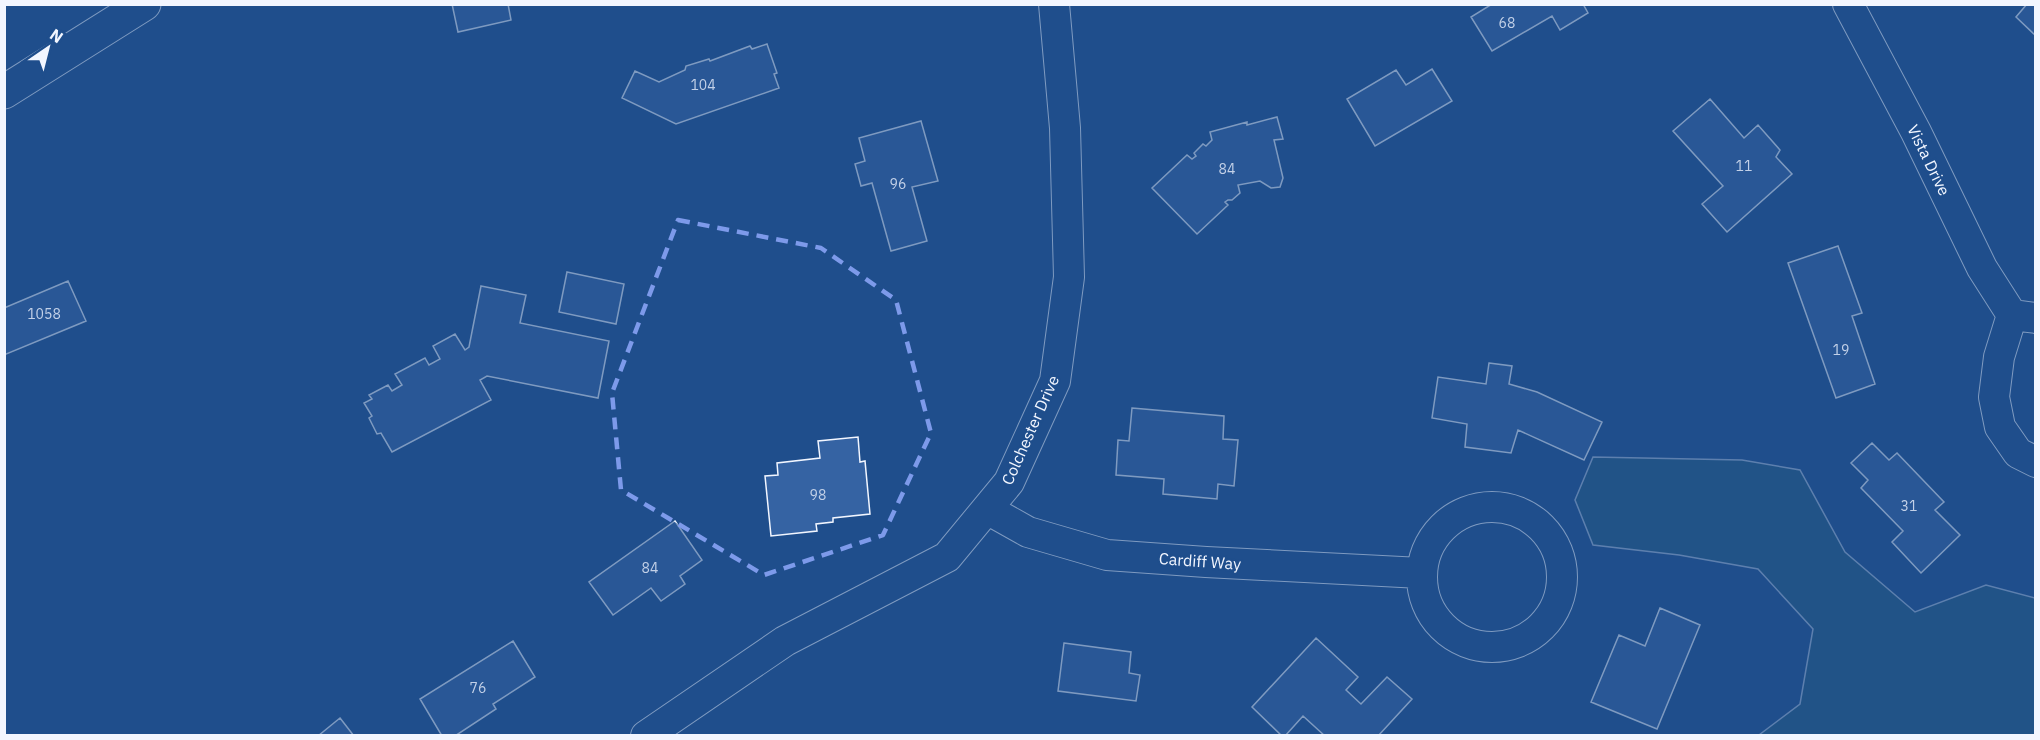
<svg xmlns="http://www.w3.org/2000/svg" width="2040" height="740" viewBox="0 0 2040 740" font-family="'IBM Plex Sans',sans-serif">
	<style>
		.green { fill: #245a82; stroke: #a8bbd7; stroke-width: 1.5 }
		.building { fill: #3563a3; stroke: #f2f6ff; stroke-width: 1.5 }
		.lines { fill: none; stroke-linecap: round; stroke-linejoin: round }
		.minor-casing { stroke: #f2f6ff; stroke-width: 32 }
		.tertiary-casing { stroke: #f2f6ff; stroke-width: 35 }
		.minor { stroke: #1f4e8c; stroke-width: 30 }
		.tertiary { stroke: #1f4e8c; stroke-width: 33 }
		.marked { fill: none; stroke: #7d9aea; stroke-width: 4.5; stroke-dasharray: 12 8; stroke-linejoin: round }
		.labels { text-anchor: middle; stroke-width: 4.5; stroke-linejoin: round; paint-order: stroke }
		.number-label { font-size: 14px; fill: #c3d1e8 }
		.street-label { font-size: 16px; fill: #f2f6ff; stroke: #1f4e8c }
	</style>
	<rect width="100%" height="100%" fill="#1f4e8c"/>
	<path class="green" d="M1593,457l149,3 58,10 45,82 70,60 71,-27 49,13v137h-276l41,-31 13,-75 -55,-60 -79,-14 -86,-10 -18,-45z"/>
	<path class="building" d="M452,4h56l3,16 -53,12z
		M1492,4h91l5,9 -28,17 -8,-14 -60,35 -21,-34z
		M2027,4h9v32l-20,-19z
		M767,44l10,29 -3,1 5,14 -103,36 -54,-26 13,-27 24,11 26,-12 1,-4 23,-7 1,2 40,-15 2,3z
		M1432,69l20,32 -77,45 -28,-47 49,-29 10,15z
		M1710,99l34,39 14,-13 22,25 -4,7 16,17 -65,58 -25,-28 21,-18 -50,-55z
		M1277,117l6,22 -9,1 9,38 -3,9 -9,1 -11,-7 -22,4 2,8 -8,7h-4l-3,2 3,3 -31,29 -45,-46 35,-33 5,4 4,-3 -2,-3 9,-9 3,2 6,-6 -2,-8 37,-10v3z
		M921,121l17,60 -26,6 15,54 -36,10 -19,-68 -11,3 -6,-22 10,-3 -6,-23z
		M1838,246l24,67 -10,3 23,68 -39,14 -48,-135z
		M567,272l57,12 -8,40 -57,-12z
		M68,281l18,40 -82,34v-47z
		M481,286l45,9 -6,28 89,18 -11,57 -111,-22 -7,4 11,20 -99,52 -11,-19 -4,1 -8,-16 3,-2 -8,-13 8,-4 -3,-4 19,-10 4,6 10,-6 -7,-11 30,-16 4,7 11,-6 -7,-13 22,-12 10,16 4,-3z
		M1489,363l23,3 -3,18 28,8 65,30 -18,38 -66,-30 -7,23 -46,-6 2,-23 -35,-6 6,-41 48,7z
		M1132,408l92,8 -1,23 15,1 -4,46 -16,-2 -1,15 -54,-5 1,-15 -48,-4 2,-35 11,1z
		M858,437l2,25 5,-1 5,53 -37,4v4l-17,2 1,7 -46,5 -6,-60 13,-1 -1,-12 43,-5 -2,-17z
		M1872,443l17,17 8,-7 47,49 -9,8 25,25 -39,38 -29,-31 11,-11 -42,-43 7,-8 -17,-17z
		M675,521l27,39 -22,16 5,8 -24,17 -10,-13 -38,27 -24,-33z
		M1660,608l40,17 -43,104 -66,-27 28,-67 26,11z
		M1316,638l42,39 -12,13 15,14 26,-27 25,22 -34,37h-53l-22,-20 -18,20h-3l-30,-29z
		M513,641l22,36 -42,27 3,5 -41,27h-13l-22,-37z
		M1064,643l67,9 -2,21 11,2 -4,26 -78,-10z
		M340,718l14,18h-36z"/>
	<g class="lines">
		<g class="minor-casing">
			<path id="minor" d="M1848,4l68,128 66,136 30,47
				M2036,318l-24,-3 -13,42 -5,40 6,30 18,26 18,9
				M1422 577a70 70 0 1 1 140 0a70 70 0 1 1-140 0Z
				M987,509l41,23 79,23 99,7 215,11
				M646,736l139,-95 162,-84 62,-75 46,-101 14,-104 -4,-149 -11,-124"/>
		</g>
		<g class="tertiary-casing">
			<path id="tertiary" d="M4,92l140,-88"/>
		</g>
		<use href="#minor" class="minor"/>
		<use href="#tertiary" class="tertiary"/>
	</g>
	<path d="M0 0H2040V740H0ZM678,220l143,28 75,52 35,133 -48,102 -119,40 -143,-85 -9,-97z" fill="#1f4e8c" fill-opacity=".55" fill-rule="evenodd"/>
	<path class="marked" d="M678,220l143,28 75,52 35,133 -48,102 -119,40 -143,-85 -9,-97z"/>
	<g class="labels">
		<g class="number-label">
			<text x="1507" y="28">68</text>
			<text x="703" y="90">104</text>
			<text x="1744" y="171">11</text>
			<text x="1227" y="174">84</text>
			<text x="898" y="189">96</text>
			<text x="44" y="319">1058</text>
			<text x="1841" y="355">19</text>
			<text x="818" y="500">98</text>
			<text x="1909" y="511">31</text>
			<text x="650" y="573">84</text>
			<text x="478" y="693">76</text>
		</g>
		<g class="street-label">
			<text transform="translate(1929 160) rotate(64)" y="6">Vista Drive</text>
			<text transform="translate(1030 430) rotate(-66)" y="6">Colchester Drive</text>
			<text transform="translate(1200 561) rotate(4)" y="6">Cardiff Way</text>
		</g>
	</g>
	<rect width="2040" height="740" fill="none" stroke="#f2f6ff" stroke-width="12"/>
	<g transform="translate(48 48) rotate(35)" stroke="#1f4e8c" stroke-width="4.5" paint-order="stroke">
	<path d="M0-4.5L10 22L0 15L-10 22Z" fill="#f2f6ff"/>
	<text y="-9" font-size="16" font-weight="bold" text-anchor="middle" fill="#f2f6ff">N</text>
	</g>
</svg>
